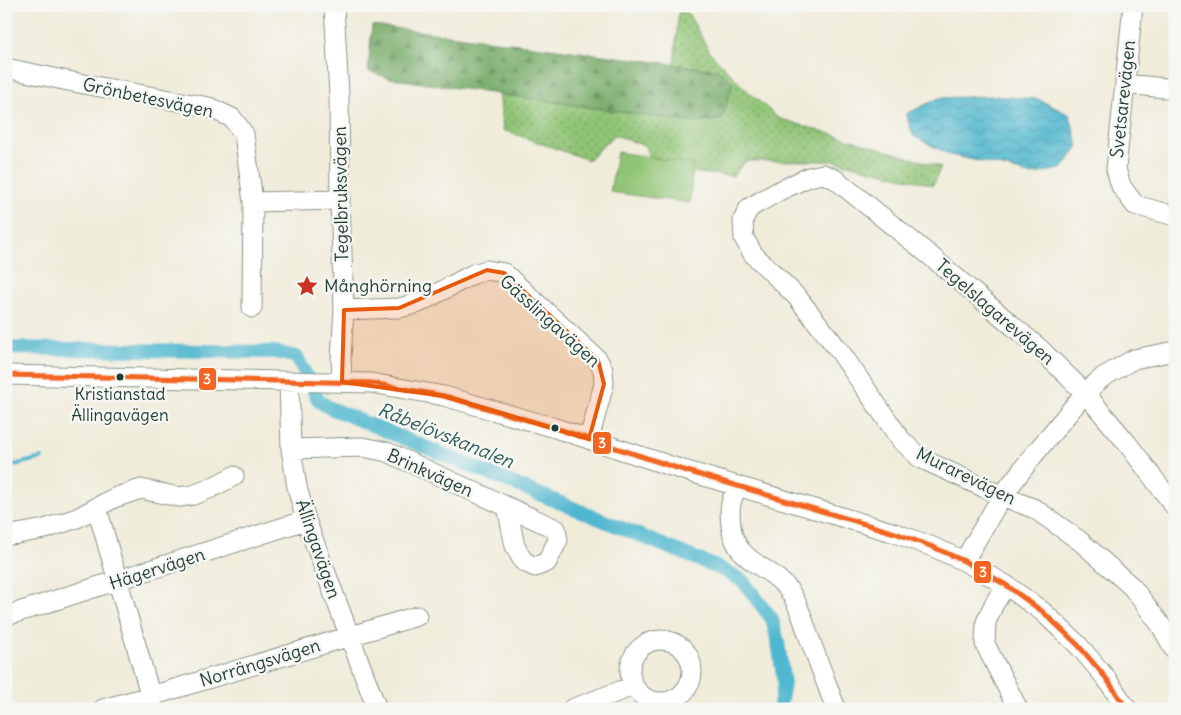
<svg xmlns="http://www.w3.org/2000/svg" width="1181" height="715" viewBox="0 0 1181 715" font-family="Delius,sans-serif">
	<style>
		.grass { fill: url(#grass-dots); stroke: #588054 }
		.forest { fill: url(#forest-firs); stroke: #4a744d }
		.garden { fill: #90c475; stroke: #588054 }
		.water { fill: url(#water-waves); stroke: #387a82 }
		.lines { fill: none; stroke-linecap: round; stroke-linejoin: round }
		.stream { stroke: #50b7cf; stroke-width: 4 }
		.canal { stroke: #50b7cf; stroke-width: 14 }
		.minor-casing { stroke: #889487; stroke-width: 21 }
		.minor { stroke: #fff; stroke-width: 19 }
		.bus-1-casing { stroke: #f6f6f2; stroke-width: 9 }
		.bus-1 { stroke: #f26522; stroke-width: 5 }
		.marked { fill: #e8590c; fill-opacity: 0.2; stroke: #e8590c; stroke-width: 4; stroke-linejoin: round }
		.bus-dot { fill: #1f3d34; stroke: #f6f6f2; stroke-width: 2 }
		.labels { text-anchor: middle; stroke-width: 5; stroke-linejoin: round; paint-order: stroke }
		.bus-label { font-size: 17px; fill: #1f3d34; stroke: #f6f6f2 }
		.street-label { font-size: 18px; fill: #1f3d34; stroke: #f6f6f2 }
		.poi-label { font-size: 18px; fill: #1f3d34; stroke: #f6f6f2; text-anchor: start }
		.water-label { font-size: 19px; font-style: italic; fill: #2b5c5b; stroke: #f6f6f2 }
		.line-badge { stroke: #f6f6f2; stroke-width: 2 }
		.badge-label { font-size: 14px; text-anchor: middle; font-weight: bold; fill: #fff }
	</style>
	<defs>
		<pattern id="grass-dots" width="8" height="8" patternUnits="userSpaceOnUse" patternTransform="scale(1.25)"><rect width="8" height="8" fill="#90c475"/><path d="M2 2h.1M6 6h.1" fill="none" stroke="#75a061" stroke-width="1.8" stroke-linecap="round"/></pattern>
		<pattern id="forest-firs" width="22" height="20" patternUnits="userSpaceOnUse" patternTransform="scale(1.25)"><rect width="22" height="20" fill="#74aa66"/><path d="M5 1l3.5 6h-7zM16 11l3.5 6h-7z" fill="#5f8c55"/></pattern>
		<pattern id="water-waves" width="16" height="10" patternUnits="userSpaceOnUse" patternTransform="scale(1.25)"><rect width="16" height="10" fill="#50b7cf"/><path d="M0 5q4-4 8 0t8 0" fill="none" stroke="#4296a9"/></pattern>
	</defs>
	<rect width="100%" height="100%" fill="#f6f6f2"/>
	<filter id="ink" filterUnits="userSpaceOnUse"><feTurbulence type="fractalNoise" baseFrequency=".02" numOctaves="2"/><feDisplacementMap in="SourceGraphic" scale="10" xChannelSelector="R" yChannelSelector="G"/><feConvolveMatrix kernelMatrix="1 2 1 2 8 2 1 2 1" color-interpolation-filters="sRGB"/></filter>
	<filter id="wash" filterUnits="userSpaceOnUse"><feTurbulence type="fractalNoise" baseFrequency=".0096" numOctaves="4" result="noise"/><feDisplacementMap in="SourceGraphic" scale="20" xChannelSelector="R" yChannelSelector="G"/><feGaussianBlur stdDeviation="1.12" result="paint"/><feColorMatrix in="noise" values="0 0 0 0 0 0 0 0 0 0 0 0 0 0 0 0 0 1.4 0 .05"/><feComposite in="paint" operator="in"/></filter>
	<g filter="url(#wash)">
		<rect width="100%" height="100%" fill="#f0ecda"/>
		<path class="grass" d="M679,6h5l26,46 30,32 38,34 163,49 -8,18 -98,-24h-89l-13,15 -81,-7 -7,-23 -30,-11 -27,25 -85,-30 -4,-36 198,29 25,-4 -4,-49 -44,-6z"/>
		<path class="forest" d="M372,25l346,45 15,13 -11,36 -25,4 -309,-45 -20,-7z"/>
		<path class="garden" d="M617,152l76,12 -3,39 -80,-11z"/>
		<path class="water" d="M990,96l48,3 32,16 8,31 -15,22 -31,7 -40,-11 -42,-9 -37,-19 -7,-22 33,-16z"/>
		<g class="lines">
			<path class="stream" d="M6,467l36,-9"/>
			<path class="canal" d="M6,348l269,4 22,5 22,44 11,7 389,160 24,13 29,38 6,23 6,42 -5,25"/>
		</g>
	</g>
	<g filter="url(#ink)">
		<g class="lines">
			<g class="minor-casing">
				<path id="minor" d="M334,6l5,89 1,105 4,110 -3,47 1,25
					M1133,6l-17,163 5,17 14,19 40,11
					M6,68l67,14 136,25 23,11 12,16 9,68 -1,106
					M1125,84l50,5
					M253,202l87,-2
					M344,310l55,-2 20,-5 54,-29 14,-4 17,3 94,87 5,10 1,14 -15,55
					M6,375l365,8 73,13 111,32 122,40 218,65 38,14 31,14 42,24 37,27 35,33 28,33 21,31
					M289,382l2,67 6,38 9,33 71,189
					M291,449l72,-2 24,5 169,77 2,11 -11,22 -12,5 -12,-6 -8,-15 -8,-39
					M737,486c-7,16 -8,23 -6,40 5,40 42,38 61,69 8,13 12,28 17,42 9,24 18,48 27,72
					M1175,507l-48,-64 -42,-50 -45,-44 -107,-91 -98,-79 -12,-5 -14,3 -30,14 -30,17 -6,12 1,18 9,16 44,43 44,56 60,87 19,18 82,38 33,13 45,32 52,46 28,37 15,27
					M97,508l57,200
					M6,536l39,-7 32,-11 37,-20 27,-9 38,8 14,-2 16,-6 25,-13
					M964,561l38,-65 30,-39 53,-64 18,-16 31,-18 41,-8
					M1006,585l-12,19 -8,18 -1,22 33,65
					M6,616l300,-96
					M630 671a31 31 0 1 1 62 0a31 31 0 1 1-62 0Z
					M103,709l48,-13 266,-80
					M572,709l61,-23"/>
			</g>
			<use href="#minor" class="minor"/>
			<g class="bus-1-casing">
				<path id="bus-1" d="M6,375l365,8 73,13 111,32 122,40 218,65 38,14 31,14 42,24 37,27 35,33 28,33 21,31"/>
			</g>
			<use href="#bus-1" class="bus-1"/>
		</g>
	</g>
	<path class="marked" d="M487,270l17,3 94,87 6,24 -15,55 -145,-43 -102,-14 2,-72 55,-2z"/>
	<defs>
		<g id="sight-bare" transform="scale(1.725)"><path d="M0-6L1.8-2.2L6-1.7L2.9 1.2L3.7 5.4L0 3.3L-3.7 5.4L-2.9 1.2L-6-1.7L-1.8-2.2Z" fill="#c8321e" stroke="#f6f6f2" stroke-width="2.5" paint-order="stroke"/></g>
	</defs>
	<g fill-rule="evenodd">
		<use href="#sight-bare" x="307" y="286"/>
	</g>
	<g class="bus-dot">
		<circle cx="120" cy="377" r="4.5"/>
		<circle cx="555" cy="428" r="4.5"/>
	</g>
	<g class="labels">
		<g class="bus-label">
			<text x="120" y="400">Kristianstad<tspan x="120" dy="21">Ällingavägen</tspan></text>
		</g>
		<g class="street-label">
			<text transform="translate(148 98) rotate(12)" y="6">Grönbetesvägen</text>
			<text transform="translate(1123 99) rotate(-84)" y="6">Svetsarevägen</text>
			<text transform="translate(341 194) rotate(-91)" y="6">Tegelbruksvägen</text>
			<text transform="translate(995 312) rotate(41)" y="6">Tegelslagarevägen</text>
			<text transform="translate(550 321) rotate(42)" y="6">Gässlingavägen</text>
			<text transform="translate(430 473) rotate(24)" y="6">Brinkvägen</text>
			<text transform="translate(966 476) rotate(26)" y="6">Murarevägen</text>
			<text transform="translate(318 549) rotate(71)" y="6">Ällingavägen</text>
			<text transform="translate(157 569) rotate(-18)" y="6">Hägervägen</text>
			<text transform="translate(260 663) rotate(-17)" y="6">Norrängsvägen</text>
		</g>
		<g class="poi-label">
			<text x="324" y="292">Månghörning</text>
		</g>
		<g class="water-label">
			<text transform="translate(446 435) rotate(22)" y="7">Råbelövskanalen</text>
		</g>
	</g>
	<g class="line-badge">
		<rect x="198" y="367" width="19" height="24" rx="5" fill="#f26522"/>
		<rect x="592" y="431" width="20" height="24" rx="5" fill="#f26522"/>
		<rect x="973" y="560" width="19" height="24" rx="5" fill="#f26522"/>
	</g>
	<g class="badge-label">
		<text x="207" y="384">3</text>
		<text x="602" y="448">3</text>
		<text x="983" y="577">3</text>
	</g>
	<rect width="1181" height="715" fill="none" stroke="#f6f6f2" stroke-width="25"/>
</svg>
